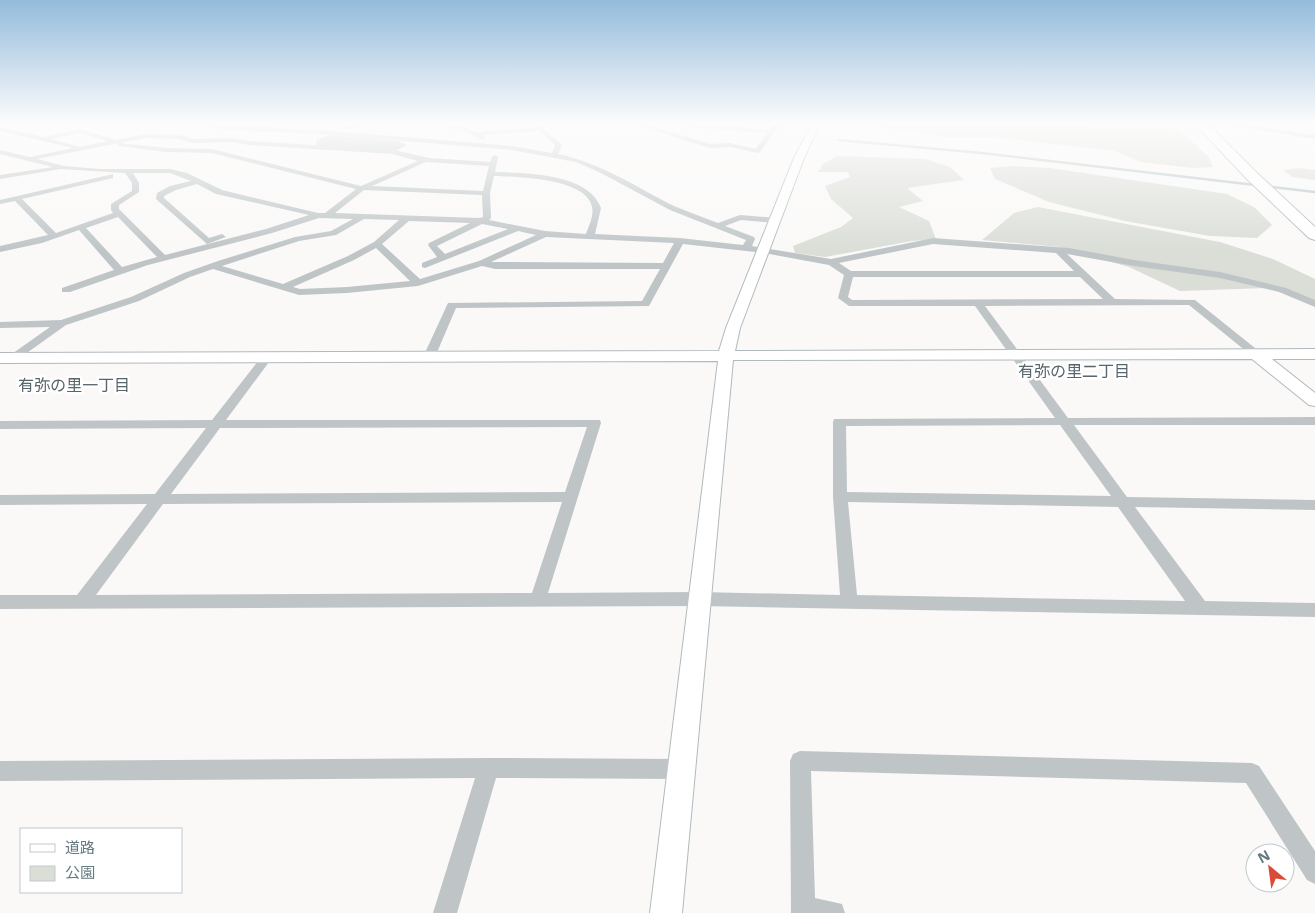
<svg xmlns="http://www.w3.org/2000/svg" width="1315" height="913" viewBox="0 0 1315 913" font-family="'Open Sans','Noto Sans JP',sans-serif">
	<style>
		.green { fill: #daded7 }
		.water { fill: #b6c5c7 }
		.lines { fill: none; stroke-linecap: round; stroke-linejoin: round }
		.stream { stroke: #b6c5c7; stroke-width: 2.5 }
		.secondary-casing { stroke: #b1b9bc; stroke-width: 2 }
		.highway-casing { stroke: #b3b8bb; stroke-width: 2 }
		.street { fill: #bfc5c7; fill-rule: evenodd }
		.secondary { fill: #fff; fill-rule: evenodd }
		.highway { fill: #fff; fill-rule: evenodd }
		.labels { text-anchor: middle; stroke-width: 5; stroke-linejoin: round; paint-order: stroke }
		.neighbourhood-label { font-size: 16px; fill: #58666c; stroke: #fff }
	</style>
	<rect width="100%" height="100%" fill="#faf9f8"/>
	<path class="green" d="M861,124h166l72,4h67l13,2 30,27 4,10 -20,1 -52,-6 -26,-11 -123,-14h-48z
		M837,156l89,3 24,8 14,13 -57,8 16,13 -24,6 30,14 7,18 -24,2 -87,16 -30,-4 -2,-7 48,-19 12,-9 -22,-19 -6,-13 25,-9 -2,-5h-30l5,-8z
		M1012,166l38,2 177,26 27,13 18,18 -15,13 -47,-2 -85,-15 -76,-19 -54,-23 -5,-11z
		M1298,168l17,2v10l-23,-3 -9,-7z
		M1038,207l182,35 53,17 42,20v21l-48,-12 -87,3 -51,-24 -70,-20 -77,-7 32,-27z"/>
	<path class="water" d="M329,135l69,6 9,4 -11,6 -79,-5 -1,-6z"/>
	<g class="lines">
		<path class="stream" d="M838,140l144,13 333,39"/>
		<g class="secondary-casing">
			<path id="secondary" d="M812,124h8l-16,34 -64,170 -5,23 580,-2v10h-43l43,34v13l-6,-1 -57,-46 -519,1 -51,553h-32l68,-552 -718,2v-10l719,-2 7,-23 68,-170z"/>
		</g>
		<g class="highway-casing">
			<path id="highway" d="M1195,124h13l49,49 58,54v13l-6,-2 -62,-59z"/>
		</g>
		<path class="street" d="M162,124h12l-3,2z
			M200,124l119,6 193,16 40,7 3,-8 -15,-14 -57,4 3,3 -3,2 -14,-7 -16,-4 -6,-5h7l23,8 64,-5 21,18 -4,9c43,9 78,33 116,52 14,6 29,11 44,17l22,-8 38,3v4l-3,1 -34,-3 -16,6 29,11 1,2 -3,7 79,13 102,-21 136,10 65,12 86,12 66,16 29,12v7l-36,-15 -59,-14 -86,-12 -67,-12 48,45 80,1 65,52 2,2 -6,3 -4,-1 -63,-51 -204,1 83,112 247,-1v8h-241l53,72 188,3v10l-180,-3 70,94 110,2v14l-616,-11 -699,3v-14h77l70,-91 -147,1v-10l155,-1 51,-66 -206,1v-8l212,-1 50,-64 4,-1 6,3 -46,62h374l1,3 -53,170 151,-1 141,3 -7,-98v-75l1,-3 221,-1 -80,-112h-126l-11,-8 6,-23 -15,-10 -65,-12 -81,-9 -34,62 -193,2 -21,49 -6,3 -6,-3 25,-54 194,-2 18,-32h-165l-13,-3 -64,20 -71,7 -48,2 -86,-26 -23,8 -51,24 -73,24 -49,35h-8l-2,-2 2,-2 41,-29 -50,1v-6l61,-2 70,-23 53,-24 34,-12 77,-24 36,-6 22,-12 -34,-1 -47,15 -124,32 -78,27h-8v-4l52,-18 -35,-40 -37,13 -42,9v-6l48,-11 -33,-34 -15,3v-4l113,-26v4l-91,21 34,34 57,-20 -2,-3v-6l21,-13v-8l-7,-10 -64,-4 -61,10v-4l53,-8 -53,-13v-4l30,7 43,-9 -73,-17v-4l44,10 36,-8 36,11 30,-6 34,1 13,4 39,-1 17,3 145,9 36,8 60,4 2,-5 3,-2 3,2 -3,15c30,1 94,1 106,36l-6,26 85,4 63,7 3,-5 -76,-30 -71,-38 -23,-10 -64,-12 -193,-16 -92,-4zM80,133l28,8 -29,6 -28,-8zM146,138l33,1 14,4 39,-1 17,3 144,9 25,7 -57,25 -149,-37 -45,-1 -47,-5zM119,143l-2,2 1,1 49,6 45,1 144,36 -31,24h-7l-96,-23 -35,-17 -17,-4h-70l-36,-3 -27,-7zM426,162l63,4 -6,25 -111,-5zM133,173h37l21,8 -21,5 -13,7 -1,6 51,45 19,-7 -4,-3 -13,4 -45,-40v-2l12,-6 21,-6 19,10 93,21 -43,14 -101,26 -46,-46v-4l20,-13v-9zM494,176c22,1 93,2 98,31 2,9 -3,19 -6,27l-41,-3 -56,-11 2,-2 -1,-25zM364,190l118,5 1,22 -4,1 -144,-5zM118,217l39,40 -35,10 -36,-39zM364,219l35,1 -25,22 -26,14 -65,28 -61,-18 77,-25 37,-6zM409,221l61,2 -41,20 -1,2 9,12 -15,6v4l3,1 93,-37 18,4 -57,26 -59,18 -38,-35zM482,224l26,5 -63,25 -8,-8zM546,237l128,6 -11,20 -172,-1zM933,244l123,9 18,18h-223l-12,-8zM376,248l34,33 -63,6 -47,2 -7,-2 61,-27zM853,277h227l23,22 -251,1 -4,-3zM1060,425l51,71 -264,-4 -1,-66zM587,427l-22,65 -394,2 49,-66zM562,502l-30,91 -436,2 67,-91zM848,502l270,5 67,94 -328,-6z
			M354,124h21l-30,5 -3,-2z
			M635,124h10l65,20 20,-1 26,6 11,-16 -78,-6 -3,-2 15,-1 69,6 4,-6h6l-20,28 -2,1 -28,-6 -21,1z
			M1223,124h17l75,11v4z
			M800,751l452,12 7,3 56,85v33l-8,-4 -61,-97 -435,-12 4,127 27,6 3,9h-54l-1,-152 3,-7z
			M489,758l193,1 7,3 3,7 -3,7 -7,3 -186,-1 -39,135h-24l42,-135 -475,3v-20z"/>
		<use href="#secondary" class="secondary"/>
		<use href="#highway" class="highway"/>
	</g>
	<linearGradient id="sky" x2="0" y2="1"><stop stop-color="#94bbdb"/><stop offset="0.49" stop-color="#fdfcfc"/><stop offset="1" stop-color="#fdfcfc" stop-opacity="0"/></linearGradient>
	<rect width="1315" height="252" fill="url(#sky)"/>
	<g class="labels">
		<g class="neighbourhood-label">
			<text x="1074" y="377">有弥の里二丁目</text>
			<text x="74" y="391">有弥の里一丁目</text>
		</g>
	</g>
	<rect x="20" y="828" width="162" height="65" fill="#ffffff" stroke="#c2c9cd"/>
	<rect x="30" y="844" width="25" height="8" fill="#ffffff" stroke="#c2c9cd"/>
	<text x="65" y="853" font-size="15" fill="#667981">道路</text>
	<rect x="30" y="866" width="25" height="15" fill="#daded7" stroke="#c2c9cd"/>
	<text x="65" y="878" font-size="15" fill="#667981">公園</text>
	<g transform="translate(1270 868) rotate(331)"><circle r="24" fill="#ffffff" stroke="#c2c9cd"/>
	<path d="M0-4L9 19L0 12L-9 19Z" fill="#da4a37"/>
	<text y="-8" font-size="14" font-weight="bold" text-anchor="middle" fill="#667981">N</text>
	</g>
</svg>
